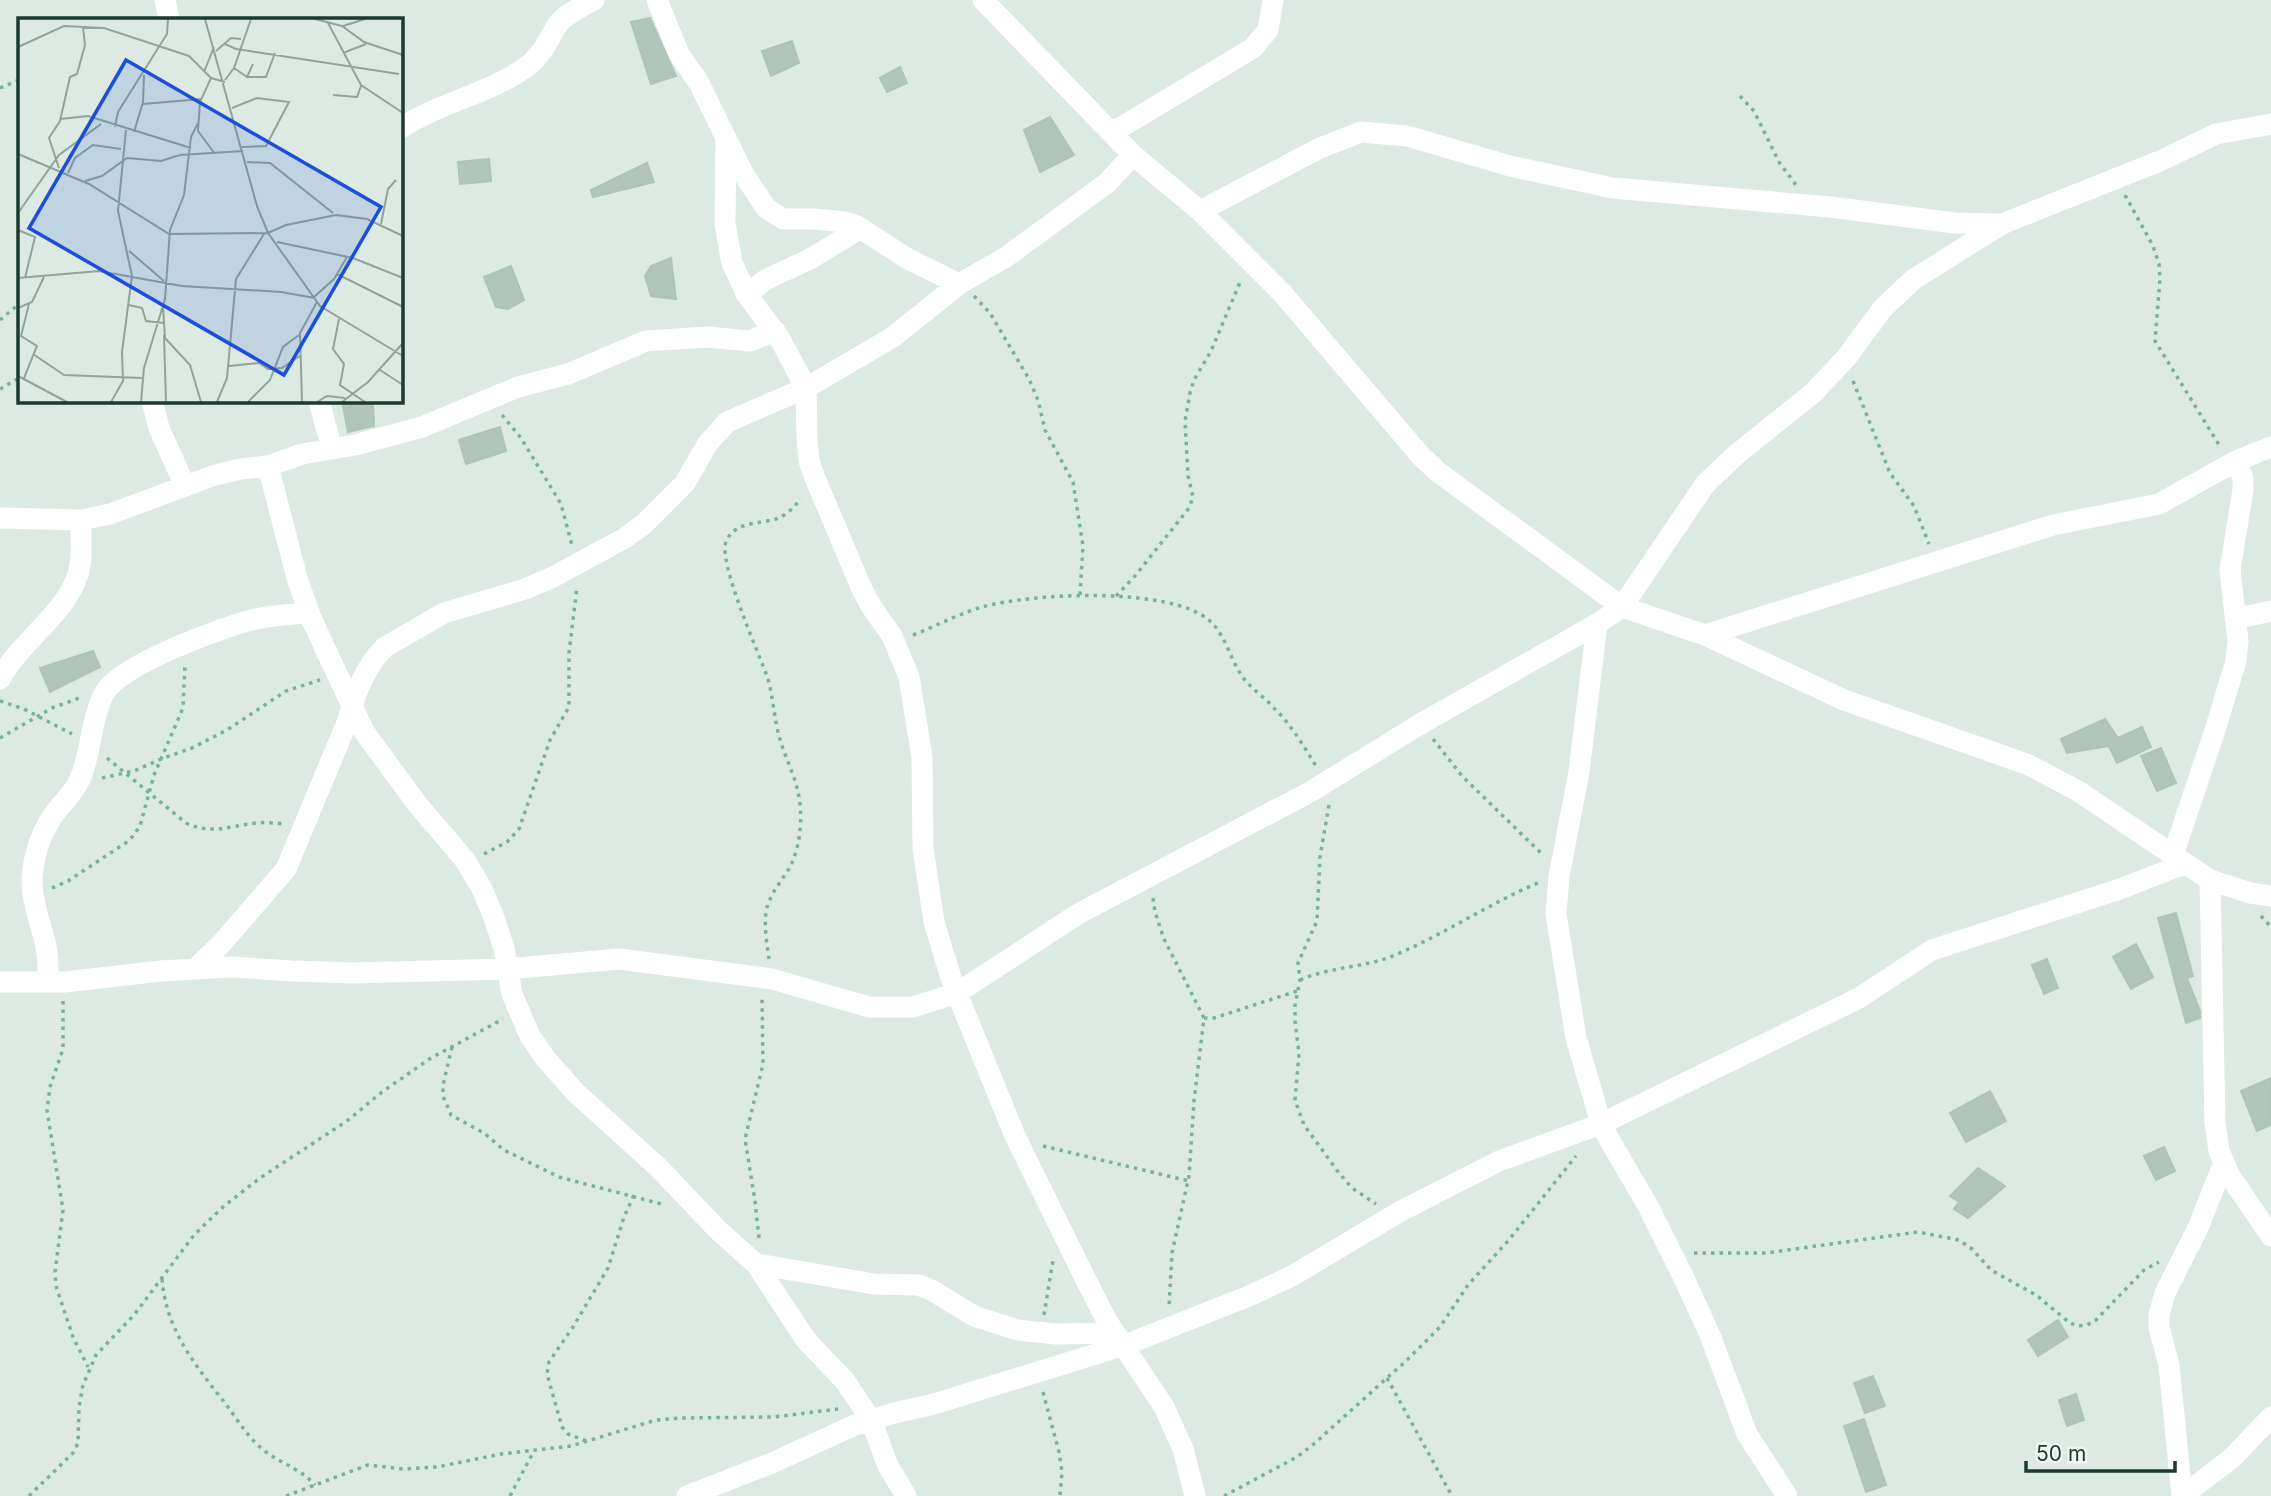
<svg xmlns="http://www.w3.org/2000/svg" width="2271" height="1496" viewBox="0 0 2271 1496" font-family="Inter,sans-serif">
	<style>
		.building { fill: #b1c5bb; stroke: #aec4b9; stroke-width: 2 }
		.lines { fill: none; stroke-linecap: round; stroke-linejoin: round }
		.path { stroke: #79b19b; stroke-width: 3.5; stroke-dasharray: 3.5 5; stroke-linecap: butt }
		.minor { stroke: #fff; stroke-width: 21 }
		.inset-road { fill: none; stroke: #90a49b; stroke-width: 2 }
		.view { fill: #1d4ed8; fill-opacity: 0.15; stroke: #1d4ed8; stroke-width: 3.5 }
		.inset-edge { fill: none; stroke: #1d3a30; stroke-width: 3.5 }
	</style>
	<rect width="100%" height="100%" fill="#dceae3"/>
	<path class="building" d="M650,18l26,58 -25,8 -20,-62z
		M792,41l7,22 -28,13 -9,-25z
		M900,67l7,16 -20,9 -7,-14z
		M1050,117l24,38 -34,17 -16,-42z
		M489,159l2,22 -31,3 -2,-22z
		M647,163l7,19 -61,15 -2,-7z
		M671,258l5,41 -25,-3 -6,-20 6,-10z
		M511,266l13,34 -16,9 -12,-2 -12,-30z
		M342,401h31l1,25 -26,6z
		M500,427l6,24 -40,13 -7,-24z
		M93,651l7,16 -50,25 -10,-24z
		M2105,719l13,19 24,-11 9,20 -34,16 -8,-17 -42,7 -6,-14z
		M2161,748l15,35 -19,8 -16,-35z
		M2176,913l17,63 -6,2 13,33v7l-14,5 -28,-105z
		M2136,944l17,33 -22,12 -18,-32z
		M2047,959l11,29 -14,6 -12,-29z
		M2271,1078v47l-14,6 -16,-40z
		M1990,1091l16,30 -40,21 -16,-29z
		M2164,1147l11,24 -19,9 -12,-24z
		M1978,1168l27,18 -37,32 -14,-9 5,-7 -9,-6z
		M2058,1320l10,17 -30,19 -10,-16z
		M1873,1376l12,30 -20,7 -11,-30z
		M2076,1394l8,26 -17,6 -8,-26z
		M1864,1419l22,66 -20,7 -22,-66z"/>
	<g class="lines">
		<path class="path" d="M0,88l19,-8
			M1740,96l14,15 25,51 17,23
			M2125,195l28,51 6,18 1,15 -5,62 66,107
			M974,296l16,17 39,66 9,21 7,30 28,52 10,64 -3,49
			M0,320l19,-16
			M1853,381l37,92 24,33 15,38
			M0,389l19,-11
			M502,415l19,23 40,66 11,41
			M1116,596l19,-20 54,-68 4,-11 -5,-21 -3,-55 5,-28 4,-13 17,-29 30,-71
			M913,635c23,-9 45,-21 69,-28 49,-14 189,-21 228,14 16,15 20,38 32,55 8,12 20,19 30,30 18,17 31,39 44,60
			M0,701l24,8 48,25
			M0,738l52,-30 30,-11
			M1433,739l29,37 81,79
			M107,758l79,65c26,12 43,3 70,0 9,-1 19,0 28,1
			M102,778l32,-7 27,-12 31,-11 35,-18 59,-39 34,-11
			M1329,805l-9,52 -3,64 -19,42 2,17 -5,25v16l4,33 -4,46 9,25 35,48 13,15 24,16
			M484,854l23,-12 12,-13 31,-89 19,-33v-54l8,-66
			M52,888l16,-7 59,-39 6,-6 7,-10 14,-51 29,-67 2,-44
			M1153,898l2,14 9,27 40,79 -10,83 -5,75 -17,77 -3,54
			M2261,916l10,11
			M769,959c-2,-14 -5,-32 -3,-47 3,-18 17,-32 25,-47 10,-21 12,-51 7,-73 -4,-19 -14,-37 -19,-56 -5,-19 -6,-39 -11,-57 -9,-26 -50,-116 -42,-137 8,-21 34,-18 50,-23 11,-4 18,-12 25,-20
			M1300,980c32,-14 65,-12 95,-25 50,-21 95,-52 145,-73
			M63,1001v48l-13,38 -3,23 16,100 -8,62 1,14 17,51 15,30
			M1204,1018h10l83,-27
			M452,1047l-9,38v11l8,19 33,18 20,17 55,27 106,28
			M1043,1146l146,35
			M759,1238l-4,-37 -10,-62 18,-75 -1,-67
			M1694,1253h72l152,-21 41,8 13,9 19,21 45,25 34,28 8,3 9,-1 9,-5 48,-50 15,-8
			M162,1279c4,49 30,82 59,119 15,18 25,39 45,54 16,12 35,17 49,33
			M1044,1315l9,-55
			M1387,1378l65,118
			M1043,1392l16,60 3,20 -2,24
			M586,1441l-18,-7 -6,-7 -15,-53 2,-12 24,-35 35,-59 16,-51 10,-22
			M29,1496l44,-43 5,-10 1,-36 4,-22 13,-30 38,-40 60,-80 30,-29 36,-28 87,-57 35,-29 49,-34 72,-39
			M286,1496l82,-31 35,4 34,-2 64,-13 70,-8 85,-26 24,-2 94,-1 64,-8
			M510,1496l24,-45
			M1224,1496l73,-39 18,-14 92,-83 33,-33 28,-42 40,-44 68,-85"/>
		<path class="minor" d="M165,0l4,19
			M657,0l22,54 20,29 44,90 23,35 17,11h32l30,3 12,4 51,33 51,25
			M983,0l150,155 67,56 83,83 137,161 18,17 184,135 83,28 139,65 185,65 49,26 132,89 40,13 21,3
			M401,128c38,-25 83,-33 121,-58 22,-15 23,-26 36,-46 9,-11 23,-17 36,-24
			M1113,132l140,-84 15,-18 5,-30
			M726,139l-1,85 7,39 15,32 33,44 26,49 1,50 2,23 6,17 46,109 10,19 21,30 17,41 13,80 1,92 11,73 18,59 63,155 70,142 22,43 57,86 10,22 9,20 12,47
			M1200,211l120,-63 41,-16 46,4 103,30 103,22 217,19 125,16 45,1
			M747,295l18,-15 45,-21 51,-31
			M152,401l7,27 26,58
			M319,401l13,48
			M268,466l29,112 14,40 19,41 35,74 53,72 47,55 17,29 11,26 11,33 8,46 18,42 15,22 31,35 82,74 60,63 38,34 50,76 39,41 26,39 17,46 18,30
			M0,518l82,2 28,-6 105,-39 26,-6 27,-3 34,-12 53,-9 67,-18 96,-40 50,-13 78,-33 61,-4 43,4 25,-10
			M2235,619l36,-8
			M1597,624l-18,148 -20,104 -3,38 20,124 26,89 46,79 35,70 27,59 37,99 40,62
			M1705,635l348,-110 106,-21 77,-43 35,-14
			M0,679c20,-38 66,-65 78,-105 6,-17 1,-36 4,-54
			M2173,855l42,-125 21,-69 2,-20 -8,-71 13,-80v-12l-7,-17
			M2210,880l5,243 4,28 11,25 41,60
			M195,969l27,-26 64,-74 62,-149c7,-26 17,-54 37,-73l59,-34 81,-24 26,-11 74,-40 19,-14 41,-41 23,-40 19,-21 79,-34 87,-51 66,-53 47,-27 101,-74 26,-28
			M0,982h65l96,-11 71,-4 60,4 61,2 154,-4 112,-10 153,20 97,28h44l44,-14 121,-79 232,-122 112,-69 175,-99 25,-17 84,-124 31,-29 76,-61 33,-35 37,-50 31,-29 88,-55 158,-63 56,-27 55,-10
			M47,982c6,-42 -16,-67 -15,-104 2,-26 10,-49 26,-69 7,-9 17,-18 22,-30 12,-27 10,-60 25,-87 15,-27 119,-66 151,-73 17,-4 36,-4 53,-7
			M756,1264l118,20 45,1 14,6 41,25 43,14 39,4 59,-1
			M687,1496l85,-33 83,-38 39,-12 40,-9 191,-59 124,-49 43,-20 109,-65 98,-50 102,-37 258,-126 73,-48 188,-61 64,-25
			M2182,1496l-13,-131 -10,-38v-12l6,-22 33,-65 26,-66
			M2182,1496l50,-38 39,-41"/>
	</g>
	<g transform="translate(18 18)">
		<rect width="385" height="385" fill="#dceae3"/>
		<path class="inset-road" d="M187,1l52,187 11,27 52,73 83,50M297,1l27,7 22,16 39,13M310,5l33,62 42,28M325,8l22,-7M207,26l11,5 163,25M0,29l46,-21 40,2 85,28 22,22 14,4M198,33l15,-13 10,1M325,35l23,-9M216,50l13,9 6,-13M186,54l10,-25M229,59h19l9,-24M193,60l-11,24 -2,29 17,23M207,62l9,-12 17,-49M315,77l24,2 4,-11M125,86l58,-5M214,90l25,-10 32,4 -23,44 -24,1M42,101l28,-3 103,32M97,109l3,-15 49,-78 1,-15M116,114l9,-30 1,-27M0,136l71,30 80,50 99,-1 18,-8 50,-10 31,4 36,17M229,144l23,1 63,50M41,150l-10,-30 11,-17 10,-44 7,-3 8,-29 -2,-18M50,155l7,-15 18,-13 28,4M67,163l17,-5 25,-18 34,3 19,-6 63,-4M0,195l41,-58 42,-31M363,206l7,-35 8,-9M0,212l17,7 -10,41M259,224l76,16 50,20M111,233l35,30M319,256l66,33M0,260l81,-7 83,15 99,6 34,6M296,279l20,-18 13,-22M111,287l13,3 4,13 18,2M145,289l2,31 25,27 11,37M0,290l14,-6 12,-25M321,301l-6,30 11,15 -4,21 25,17M146,317l2,67M15,336l31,21 78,3M211,348l30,-3 9,6 14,-1 19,-13M362,352l23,15M0,358l49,26M6,360l13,-32 -16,-10 8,-32M93,384l12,-21 -1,-29 10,-76 -14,-65 8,-81M123,384l3,-34 21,-69 5,-69 14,-35 7,-58 7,-14M199,384l10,-24 9,-99 28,-45M230,384l22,-22 13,-33 16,-12M284,384l-2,-69 17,-31M299,384l10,-6 18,2M324,384l26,-20 35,-39"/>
		<path class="view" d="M108,42l255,147 -97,168 -255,-147z"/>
		<rect width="385" height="385" class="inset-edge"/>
	</g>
	<path d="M2026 1461v10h149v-10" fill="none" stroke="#1d3a30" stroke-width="3.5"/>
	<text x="2036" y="1461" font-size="21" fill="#1d3a30" stroke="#ecf7f1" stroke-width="5" paint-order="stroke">50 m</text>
</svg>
